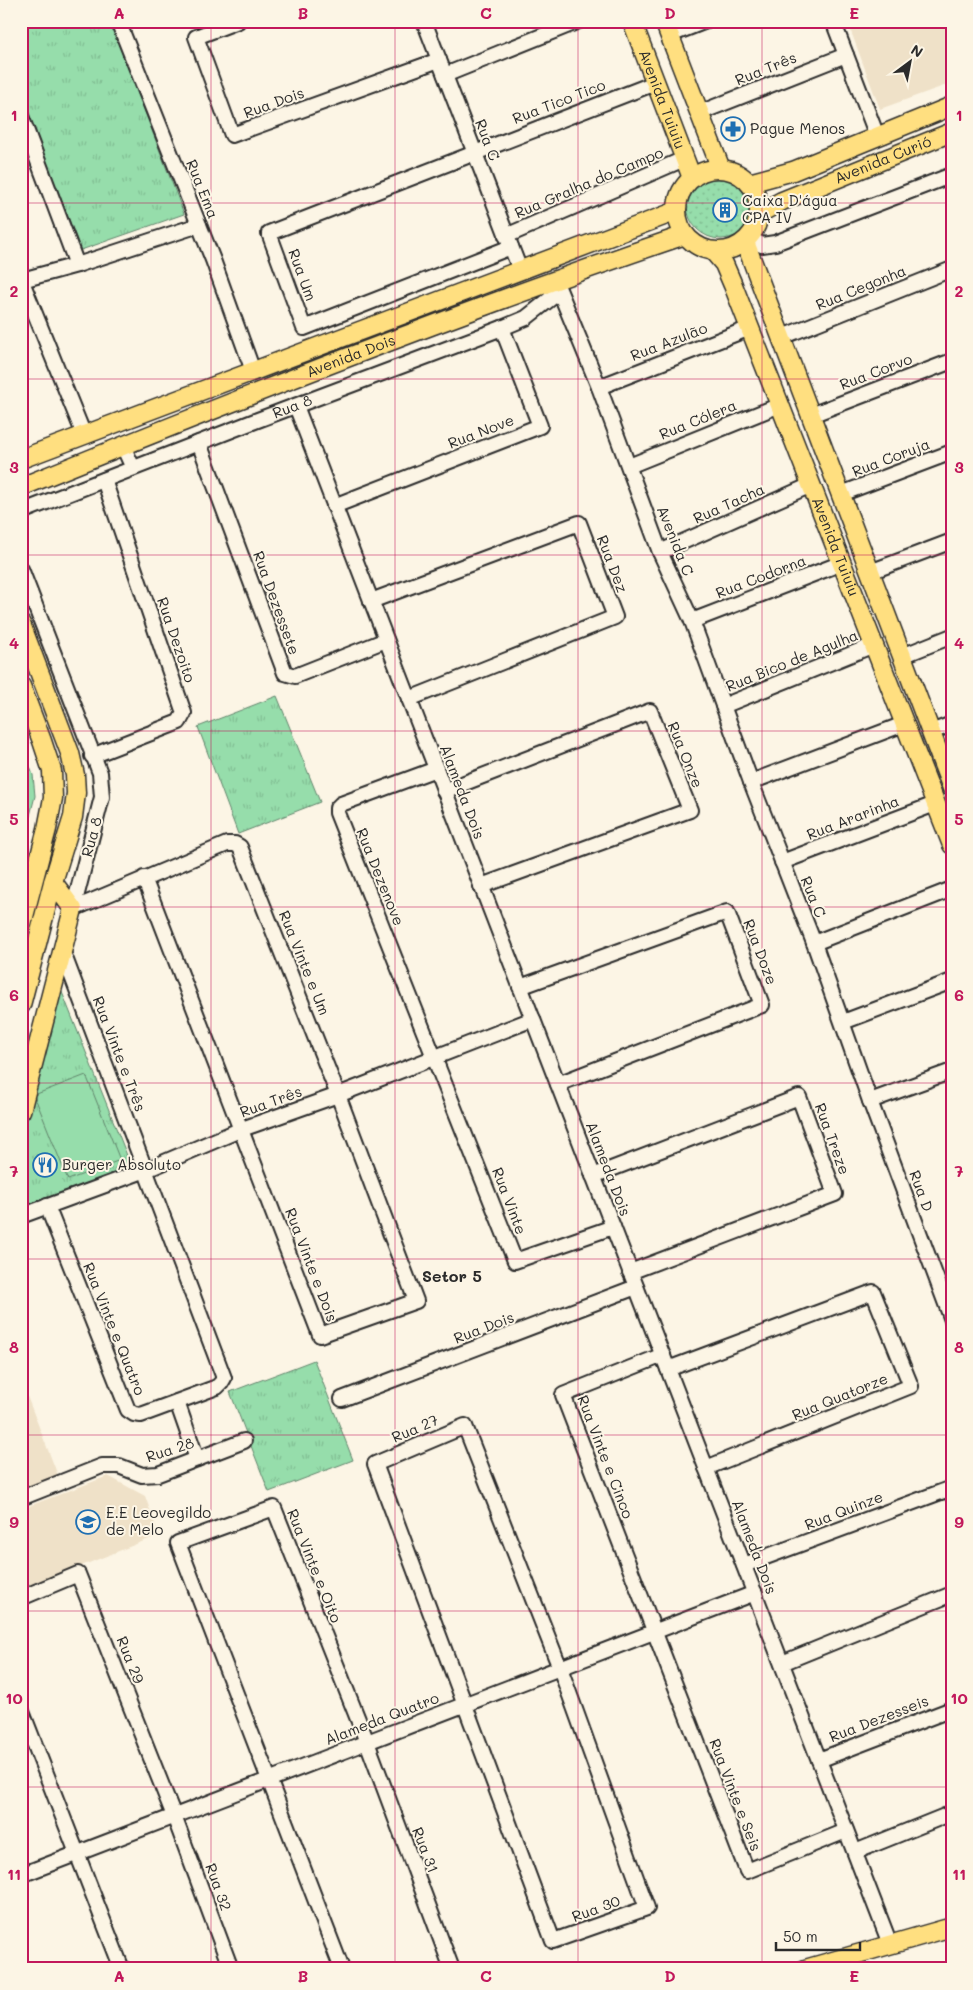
<svg xmlns="http://www.w3.org/2000/svg" width="973" height="1990" viewBox="0 0 973 1990" font-family="Mali,sans-serif">
	<style>
		.built { fill: #efe1c8 }
		.grass { fill: url(#grass-dots); stroke: #60846b }
		.park { fill: url(#park-tufts); stroke: #60846b }
		.garden { fill: #96ddab; stroke: #60846b }
		.lines { fill: none; stroke-linecap: round; stroke-linejoin: round }
		.minor-casing { stroke: #2b2b2b; stroke-width: 18 }
		.major-casing { stroke: #2b2b2b; stroke-width: 21 }
		.minor { stroke: #fcf5e5; stroke-width: 14 }
		.major { stroke: #ffdf80; stroke-width: 18 }
		.grid { fill: none; stroke: #c2185b; stroke-width: 1; stroke-opacity: 0.55 }
		.labels { text-anchor: middle; stroke-width: 4; stroke-linejoin: round; paint-order: stroke }
		.street-label { font-size: 15px; fill: #2b2b2b; stroke: #fcf5e5 }
		.poi-label { font-size: 15px; fill: #2b2b2b; stroke: #fcf5e5; text-anchor: start }
		.neighbourhood-label { font-size: 16px; font-weight: bold; fill: #2b2b2b; stroke: #fcf5e5 }
		.neatline { fill: none; stroke: #c2185b; stroke-width: 2 }
		.grid-label { font-size: 16px; text-anchor: middle; font-weight: bold; fill: #c2185b }
	</style>
	<defs>
		<pattern id="grass-dots" width="8" height="8" patternUnits="userSpaceOnUse" patternTransform="scale(1.25)"><rect width="8" height="8" fill="#96ddab"/><path d="M2 2h.1M6 6h.1" fill="none" stroke="#81be93" stroke-width="1.8" stroke-linecap="round"/></pattern>
		<pattern id="park-tufts" width="24" height="20" patternUnits="userSpaceOnUse" patternTransform="scale(1.25)"><rect width="24" height="20" fill="#96ddab"/><path d="M3 7l-1-3M5 7V3M7 7l1-3M15 17l-1-3M17 17v-4M19 17l1-3" fill="none" stroke="#81be93"/></pattern>
	</defs>
	<rect width="100%" height="100%" fill="#fcf5e5"/>
	<filter id="ink" filterUnits="userSpaceOnUse"><feTurbulence type="fractalNoise" baseFrequency=".02" numOctaves="2"/><feDisplacementMap in="SourceGraphic" scale="10" xChannelSelector="R" yChannelSelector="G"/><feConvolveMatrix kernelMatrix="1 2 1 2 8 2 1 2 1" color-interpolation-filters="sRGB"/></filter>
	<g filter="url(#ink)">
		<path class="built" d="M847,21h105v62l-72,26z
			M21,1381l38,97 -38,14z
			M108,1476l37,20 14,39 -138,55v-81z"/>
		<path class="grass" d="M687 205a34 34 0 1 1 68 0a34 34 0 1 1-68 0Z"/>
		<path class="park" d="M21,21h89l74,193 -103,36 -60,-153z
			M277,696l43,106 -82,32 -40,-107z
			M21,744l12,31 2,21 -14,55z
			M58,982l72,181 -3,7 -106,41v-92z
			M314,1360l39,100 -84,32 -39,-100z"/>
		<path class="garden" d="M86,1075l34,85 -52,20 -34,-85z"/>
		<g class="lines">
			<g class="minor-casing">
				<g id="minor">
					<path d="M118,21l95,239 40,111"/>
					<path d="M238,21l-42,16 36,98 207,-75"/>
					<path d="M424,21l96,249"/>
					<path d="M833,21l44,115"/>
					<path d="M670,35l36,-14"/>
					<path d="M445,75l134,-54"/>
					<path d="M699,113l147,-58"/>
					<path d="M21,116l56,149"/>
					<path d="M506,236l178,-77"/>
					<path d="M749,238l13,7 13,-2 177,-68"/>
					<path d="M511,247l-207,81 -35,-95 386,-150"/>
					<path d="M21,279l63,156"/>
					<path d="M22,280l55,-15 122,-40"/>
					<path d="M555,280l44,107 61,165 32,69 59,161 63,161 56,158 82,219"/>
					<path d="M782,337l170,-68"/>
					<path d="M599,387l151,-59"/>
					<path d="M296,406l594,1538"/>
					<path d="M811,415l141,-54"/>
					<path d="M199,443l86,230 10,3 91,-36"/>
					<path d="M123,446l10,22"/>
					<path d="M629,466l151,-61"/>
					<path d="M841,494l111,-42"/>
					<path d="M334,506l206,-80 -38,-98"/>
					<path id="s1" d="M21,512l234,-91 247,-93 24,-10 33,-26"/>
					<path d="M660,552l151,-67"/>
					<path d="M21,569l79,204 2,24 -29,112"/>
					<path d="M870,572l82,-31"/>
					<path d="M371,601l208,-78 36,94 -206,82"/>
					<path d="M692,621l150,-58"/>
					<path d="M902,656l50,-20"/>
					<path d="M723,706l151,-61"/>
					<path d="M931,732l21,-8"/>
					<path d="M92,756l87,-34 5,-9 -80,-233"/>
					<path d="M436,769l-95,35 -4,4v5l178,448 98,-34"/>
					<path d="M751,782l153,-58"/>
					<path d="M444,791l206,-80 40,99 -209,76"/>
					<path d="M782,862l153,-58"/>
					<path d="M73,909l154,-65h8l5,3 98,248 78,206 -96,34 -176,-457"/>
					<path d="M814,943l138,-54"/>
					<path d="M520,987l207,-75 35,93 -204,79"/>
					<path d="M843,1022l109,-41"/>
					<path d="M870,1101l82,-30"/>
					<path d="M593,1176l206,-79 36,97 -205,78"/>
					<path d="M47,1206l81,204 6,4 7,1 76,-28 4,-4 3,-5 -162,-428"/>
					<path d="M21,1216l125,-46 96,-41 96,-34 195,-76"/>
					<path d="M663,1355l-100,40 184,476 99,-40"/>
					<path d="M668,1369l205,-77 38,94 -205,82"/>
					<path d="M342,1399l294,-112"/>
					<path d="M177,1402l20,57"/>
					<path d="M465,1426l95,242 87,240 -94,33 -178,-477z"/>
					<path d="M21,1498l81,-32h17l23,9 16,-1 86,-33"/>
					<path d="M744,1565l205,-76 3,6"/>
					<path d="M21,1598l57,-24 96,242 57,153"/>
					<path d="M782,1663l170,-69"/>
					<path d="M21,1709l101,260"/>
					<path d="M819,1760l133,-51"/>
					<path d="M855,1852l97,-39"/>
					<path d="M21,1875l734,-282"/>
					<path d="M342,1969l-164,-426 96,-35 93,234 85,227"/>
				</g>
			</g>
			<g class="major-casing">
				<g id="major">
					<path id="s2" d="M632,21l60,157"/>
					<path d="M664,21l57,148"/>
					<circle cx="718" cy="210" r="41"/>
					<path d="M749,183l44,-12 159,-65"/>
					<path id="s3" d="M760,213l22,-12 170,-69"/>
					<path d="M745,242l207,546"/>
					<path id="s4" d="M713,251l11,13 9,21 219,560"/>
					<path d="M21,459l656,-248"/>
					<path id="s5" d="M21,487c219,-89 440,-176 664,-252"/>
					<path d="M21,624l49,129 5,22 1,18 -3,24 -20,65 -32,123"/>
					<path d="M21,686l21,55 10,30 1,27 -6,31 -26,99"/>
					<path d="M21,1111l52,-202 -20,-27"/>
					<path d="M805,1969l147,-42"/>
				</g>
			</g>
			<use href="#minor" class="minor"/>
			<use href="#major" class="major"/>
		</g>
	</g>
	<path class="grid" d="M211,21v1948M395,21v1948M578,21v1948M762,21v1948M21,203h931M21,379h931M21,555h931M21,731h931M21,907h931M21,1083h931M21,1259h931M21,1435h931M21,1611h931M21,1787h931"/>
	<defs>
		<g id="pharmacy-ring" transform="scale(1.25)"><circle r="9.5" fill="#fcf5e5" stroke="#1f6fb2" stroke-width="1.5"/><path d="M-2-6h4v4h4v4h-4v4h-4v-4h-4v-4h4Z" fill="#1f6fb2"/></g>
		<g id="building-ring" transform="scale(1.25)"><circle r="9.5" fill="#fcf5e5" stroke="#1f6fb2" stroke-width="1.5"/><path d="M-4-6H4V6H1V3H-1V6H-4ZM-2.5-4.3h1.7v1.8h-1.7ZM.8-4.3h1.7v1.8H.8ZM-2.5-1h1.7V.8h-1.7ZM.8-1h1.7V.8H.8Z" fill="#1f6fb2"/></g>
		<g id="restaurant-ring" transform="scale(1.25)"><circle r="9.5" fill="#fcf5e5" stroke="#1f6fb2" stroke-width="1.5"/><path d="M-5-6h1v4h1v-4h1v4h1v-4h1v5L-1.5 .5V6h-2V.5L-5-1ZM5-6V6H3V1.5H1.5Q1.5-4 5-6Z" fill="#1f6fb2"/></g>
		<g id="school-ring" transform="scale(1.25)"><circle r="9.5" fill="#fcf5e5" stroke="#1f6fb2" stroke-width="1.5"/><path d="M0-5L7-2L0 1L-7-2ZM-4 1L0 2.5L4 1V4Q0 6-4 4Z" fill="#1f6fb2"/></g>
	</defs>
	<g fill-rule="evenodd">
		<use href="#pharmacy-ring" x="733" y="129"/>
		<use href="#building-ring" x="725" y="210"/>
		<use href="#restaurant-ring" x="45" y="1165"/>
		<use href="#school-ring" x="88" y="1522"/>
	</g>
	<g class="labels">
		<g class="street-label">
			<text transform="translate(766 69) rotate(-22)" y="5">Rua Três</text>
			<text dy="5" stroke="none"><textPath href="#s2" startOffset="84">Avenida Tuiuiu</textPath></text>
			<text transform="translate(559 102) rotate(-21)" y="5">Rua Tico Tico</text>
			<text transform="translate(274 103) rotate(-20)" y="5">Rua Dois</text>
			<text transform="translate(487 140) rotate(69)" y="5">Rua C</text>
			<text dy="5" stroke="none"><textPath href="#s3" startOffset="134">Avenida Curió</textPath></text>
			<text transform="translate(589 183) rotate(-23)" y="5">Rua Gralha do Campo</text>
			<text transform="translate(202 189) rotate(68)" y="5">Rua Ema</text>
			<text transform="translate(302 275) rotate(70)" y="5">Rua Um</text>
			<text transform="translate(861 288) rotate(-22)" y="5">Rua Cegonha</text>
			<text transform="translate(669 342) rotate(-21)" y="5">Rua Azulão</text>
			<text dy="5" stroke="none"><textPath href="#s5" startOffset="355">Avenida Dois</textPath></text>
			<text transform="translate(876 372) rotate(-21)" y="5">Rua Corvo</text>
			<text dy="5" stroke="none"><textPath href="#s1" startOffset="291">Rua 8</textPath></text>
			<text transform="translate(698 420) rotate(-22)" y="5">Rua Cólera</text>
			<text transform="translate(481 432) rotate(-21)" y="5">Rua Nove</text>
			<text transform="translate(891 458) rotate(-21)" y="5">Rua Coruja</text>
			<text transform="translate(729 504) rotate(-24)" y="5">Rua Tacha</text>
			<text transform="translate(675 541) rotate(68)" y="5">Avenida C</text>
			<text dy="5" stroke="none"><textPath href="#s4" startOffset="321">Avenida Tuiuiu</textPath></text>
			<text transform="translate(612 564) rotate(69)" y="5">Rua Dez</text>
			<text transform="translate(761 577) rotate(-21)" y="5">Rua Codorna</text>
			<text transform="translate(276 603) rotate(70)" y="5">Rua Dezessete</text>
			<text transform="translate(176 640) rotate(71)" y="5">Rua Dezoito</text>
			<text transform="translate(792 661) rotate(-22)" y="5">Rua Bico de Agulha</text>
			<text transform="translate(685 755) rotate(68)" y="5">Rua Onze</text>
			<text transform="translate(462 792) rotate(69)" y="5">Alameda Dois</text>
			<text transform="translate(853 818) rotate(-21)" y="5">Rua Ararinha</text>
			<text transform="translate(92 837) rotate(-75)" y="5">Rua 8</text>
			<text transform="translate(380 877) rotate(68)" y="5">Rua Dezenove</text>
			<text transform="translate(813 897) rotate(68)" y="5">Rua C</text>
			<text transform="translate(760 952) rotate(69)" y="5">Rua Doze</text>
			<text transform="translate(304 963) rotate(68)" y="5">Rua Vinte e Um</text>
			<text transform="translate(119 1054) rotate(69)" y="5">Rua Vinte e Três</text>
			<text transform="translate(271 1102) rotate(-20)" y="5">Rua Três</text>
			<text transform="translate(832 1139) rotate(70)" y="5">Rua Treze</text>
			<text transform="translate(608 1169) rotate(69)" y="5">Alameda Dois</text>
			<text transform="translate(921 1191) rotate(70)" y="5">Rua D</text>
			<text transform="translate(509 1201) rotate(69)" y="5">Rua Vinte</text>
			<text transform="translate(311 1265) rotate(69)" y="5">Rua Vinte e Dois</text>
			<text transform="translate(484 1328) rotate(-21)" y="5">Rua Dois</text>
			<text transform="translate(114 1329) rotate(68)" y="5">Rua Vinte e Quatro</text>
			<text transform="translate(840 1397) rotate(-22)" y="5">Rua Quatorze</text>
			<text transform="translate(415 1429) rotate(-23)" y="5">Rua 27</text>
			<text transform="translate(170 1450) rotate(-18)" y="5">Rua 28</text>
			<text transform="translate(605 1457) rotate(69)" y="5">Rua Vinte e Cinco</text>
			<text transform="translate(844 1511) rotate(-21)" y="5">Rua Quinze</text>
			<text transform="translate(754 1547) rotate(69)" y="5">Alameda Dois</text>
			<text transform="translate(314 1566) rotate(68)" y="5">Rua Vinte e Oito</text>
			<text transform="translate(130 1660) rotate(68)" y="5">Rua 29</text>
			<text transform="translate(382 1719) rotate(-21)" y="5">Alameda Quatro</text>
			<text transform="translate(879 1719) rotate(-21)" y="5">Rua Dezesseis</text>
			<text transform="translate(735 1795) rotate(69)" y="5">Rua Vinte e Seis</text>
			<text transform="translate(425 1850) rotate(69)" y="5">Rua 31</text>
			<text transform="translate(218 1887) rotate(70)" y="5">Rua 32</text>
			<text transform="translate(596 1909) rotate(-20)" y="5">Rua 30</text>
		</g>
		<g class="poi-label">
			<text x="750" y="134">Pague Menos</text>
			<text x="742" y="206">Caixa D'água<tspan x="742" dy="17">CPA IV</tspan></text>
			<text x="62" y="1170">Burger Absoluto</text>
			<text x="106" y="1518">E.E Leovegildo<tspan x="106" dy="17">de Melo</tspan></text>
		</g>
		<g class="neighbourhood-label">
			<text x="452" y="1282">Setor 5</text>
		</g>
	</g>
	<rect width="973" height="1990" fill="none" stroke="#fcf5e5" stroke-width="55"/>
	<g transform="translate(910 62) rotate(32)" stroke="#fcf5e5" stroke-width="4" paint-order="stroke">
	<path d="M0-4L9 19L0 12L-9 19Z" fill="#2b2b2b"/>
	<text y="-8" font-size="14" font-weight="bold" text-anchor="middle" fill="#2b2b2b">N</text>
	</g>
	<path d="M776 1942v8h84v-8" fill="none" stroke="#2b2b2b" stroke-width="2.5"/>
	<text x="783" y="1942" font-size="15" fill="#2b2b2b" stroke="#fcf5e5" stroke-width="4" paint-order="stroke">50 m</text>
	<rect x="28" y="28" width="918" height="1934" class="neatline"/>
	<g class="grid-label">
		<text x="119" y="19">A</text>
		<text x="303" y="19">B</text>
		<text x="486" y="19">C</text>
		<text x="670" y="19">D</text>
		<text x="854" y="19">E</text>
		<text x="14" y="121">1</text>
		<text x="959" y="121">1</text>
		<text x="14" y="297">2</text>
		<text x="959" y="297">2</text>
		<text x="14" y="473">3</text>
		<text x="959" y="473">3</text>
		<text x="14" y="649">4</text>
		<text x="959" y="649">4</text>
		<text x="14" y="825">5</text>
		<text x="959" y="825">5</text>
		<text x="14" y="1001">6</text>
		<text x="959" y="1001">6</text>
		<text x="14" y="1177">7</text>
		<text x="959" y="1177">7</text>
		<text x="14" y="1353">8</text>
		<text x="959" y="1353">8</text>
		<text x="14" y="1528">9</text>
		<text x="959" y="1528">9</text>
		<text x="14" y="1704">10</text>
		<text x="959" y="1704">10</text>
		<text x="14" y="1880">11</text>
		<text x="959" y="1880">11</text>
		<text x="119" y="1982">A</text>
		<text x="303" y="1982">B</text>
		<text x="486" y="1982">C</text>
		<text x="670" y="1982">D</text>
		<text x="854" y="1982">E</text>
	</g>
</svg>
